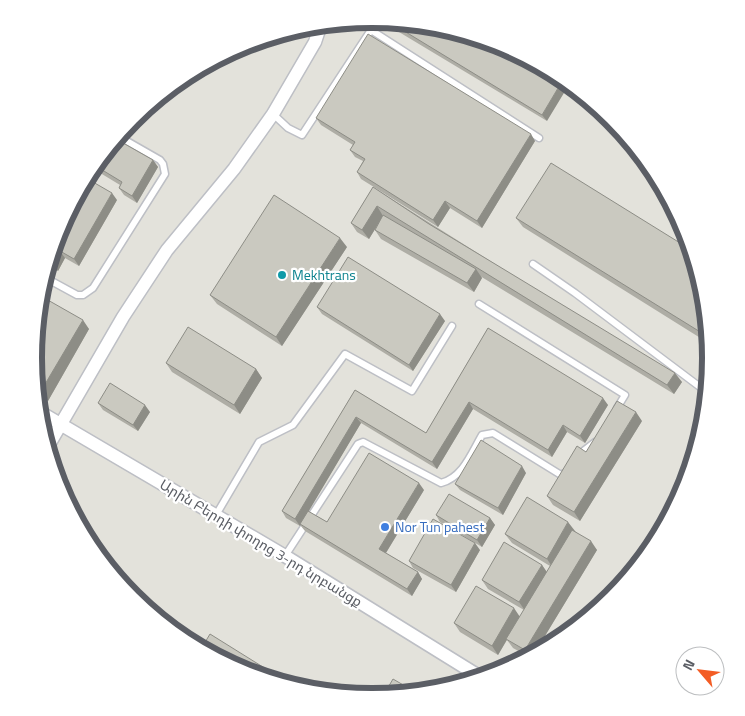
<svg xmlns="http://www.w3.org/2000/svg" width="745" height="716" viewBox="0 0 745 716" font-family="'Titillium Web','Noto Sans Armenian',sans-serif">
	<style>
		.industrial { fill: #e3e2db }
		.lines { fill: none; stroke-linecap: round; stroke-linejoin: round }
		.service-casing { stroke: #bdbfc5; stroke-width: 9 }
		.minor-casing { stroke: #bdbfc5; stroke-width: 15 }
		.service { stroke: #fff; stroke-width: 6 }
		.minor { stroke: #fff; stroke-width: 12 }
		.wall { fill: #aeada5 }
		.shaded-wall { fill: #8d8d86 }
		.building { fill: #cac9c0; stroke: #8d8d86 }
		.culture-dot { fill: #0f9aa8; stroke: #fff; stroke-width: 2 }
		.shop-dot { fill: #3f7fe0; stroke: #fff; stroke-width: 2 }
		.labels { text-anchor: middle; stroke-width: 4.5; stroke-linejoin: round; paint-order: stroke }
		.culture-label { font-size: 14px; fill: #0d838f; stroke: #fff; text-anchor: start }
		.shop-label { font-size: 14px; fill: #366cbe; stroke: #fff; text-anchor: start }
		.street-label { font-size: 14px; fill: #5b5e65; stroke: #fff }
		.rim { fill: none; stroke: #5b5e65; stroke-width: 6 }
	</style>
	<rect width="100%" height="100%" fill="#efefe3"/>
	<path class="industrial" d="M34 358a338 338 0 1 1 676 0a338 338 0 1 1-676 0Z"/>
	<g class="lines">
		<g class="service-casing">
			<path id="service" d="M273,114l15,14 14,7 69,-105 168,108
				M533,264l42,29 133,100
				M44,277l33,18h6l10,-7 72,-114 -2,-10 -3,-4 -42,-24
				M479,304l146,91 -8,13
				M577,456l18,-14
				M216,515l43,-73 34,-17 52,-71 67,37 40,-65
				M285,556l73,-112 5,-2 78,41c22,-6 30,-29 41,-48l11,-2 68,42 5,-3"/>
		</g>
		<g class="minor-casing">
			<path id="minor" d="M38,411l247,145 197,122
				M47,448l76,-131 44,-67 67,-81 39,-55 42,-72 6,-18"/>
		</g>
		<use href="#service" class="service"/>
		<use href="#minor" class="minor"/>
	</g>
	<path class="wall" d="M382,20l57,5 64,20 44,76 -163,-98z
		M316,118l219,23 -53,87 -32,-20 -12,19 -77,-48 -4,-7 6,-11 -8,-4 -5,-7 3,-5 -32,-20z
		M116,139l37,21 5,7 -21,36 -13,-8 -5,-7 1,-3 -28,-17z
		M373,187l309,195 -8,12 -194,-118 2,2 -8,14 -93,-53 -6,-9 8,-14 -14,23 -12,-7 -6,-9z
		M117,200l-38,66 -14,-8 -7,13 -10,-6 11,-37z
		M516,218l189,74 5,52 -187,-117z
		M347,247l-65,99 -65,-42 -7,-9z
		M39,295l50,34 -41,72 -11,-7 -4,-36z
		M317,307l128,14 -32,50 -91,-57z
		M488,328l120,77 -23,38 -18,-11 -15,25 -79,-48 -36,60 -76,-46 -53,88 19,11 97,-32 -38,63 32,19 4,7 -10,17 -107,-65 -5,-6v1l-14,-8 -4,-7 73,-121 71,43z
		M166,363l90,6 6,9 -22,36 -68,-42z
		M98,403l52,9 -12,19 -35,-21z
		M642,421l-62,100 -27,-16 -6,-9 39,-44z
		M526,473l-23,42 -43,-25 -5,-6z
		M436,515l54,3 5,7 -13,22 -42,-25z
		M575,531l22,19 -63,104 -5,3 -16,-9 -6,-8 -9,15 -38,-23 -6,-9 66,-7 4,-6 -36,-21 -6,-9 60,-15 5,7 3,-6 -38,-23 -7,-9z
		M480,550l-24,42 -43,-24 -4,-7z"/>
	<path class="shaded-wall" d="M564,78l6,5 -23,38 -5,-6z
		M531,134l4,7 -53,87 -5,-7z
		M153,160l5,7 -21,36 -5,-7z
		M112,193l5,7 -38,66 -5,-7z
		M445,201l5,7 -12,19 -5,-7z
		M377,206l6,10 -14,23 -7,-9z
		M340,238l7,9 -65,99 -6,-9z
		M60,251l5,7 -7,13 -5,-7z
		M476,269l6,9 -8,14 -7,-9z
		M440,314l5,7 -32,50 -4,-6z
		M83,320l6,9 -41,72 -7,-10z
		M256,369l6,9 -22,36 -6,-9z
		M675,373l7,9 -8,12 -7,-9z
		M603,398l5,7 -23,38 -5,-7z
		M469,402l4,7 -36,60 -5,-7z
		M145,405l5,7 -12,19 -5,-6z
		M636,412l6,9 -62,100 -6,-9z
		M356,417l5,6 -61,103 -5,-7z
		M563,425l4,7 -15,25 -4,-7z
		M522,466l4,7 -23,42 -5,-7z
		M419,483l5,7 -40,66 -5,-7z
		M490,518l5,7 -13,22 -5,-7z
		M568,522l7,9 -22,37 -6,-9z
		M591,541l6,9 -63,104 -4,3 -5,-7z
		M475,543l5,7 -24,42 -5,-7z
		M542,565l6,9 -22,38 -7,-10z
		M418,572l4,7 -10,17 -5,-7z
		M514,608l6,9 -22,38 -6,-9z
		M279,677l5,7 -8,-2z"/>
	<path class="building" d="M386,20l53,5 64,20 58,31 3,2 -22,37z
		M368,34l163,100 -54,87 -32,-20 -12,19 -76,-48 8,-13 -15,-9 5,-8 -39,-24z
		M116,139l37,21 -21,36 -13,-8 3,-6 -28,-17z
		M551,163l142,88 12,41 5,46 -194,-120z
		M86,178l26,15 -38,66 -14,-8 -7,13 -4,-3 10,-33z
		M373,187l56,37 246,149 -8,12 -290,-179 -15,24 -11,-7z
		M274,195l66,43 -64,99 -66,-42z
		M383,215l93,54 -9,14 -92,-53z
		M348,257l92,57 -31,51 -92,-58z
		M39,295l44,25 -42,71 -5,-2 -3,-31 3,-31 2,-4 -1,-1z
		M188,327l68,42 -22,36 -68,-42z
		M488,328l115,70 -23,38 -17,-11 -15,25 -79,-48 -37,60 -76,-45 -61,102 -13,-8 73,-121 71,43z
		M110,383l35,22 -12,20 -35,-22z
		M617,401l19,11 -62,100 -27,-16 30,-50 9,6z
		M481,440l41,26 -24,42 -43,-24z
		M369,453l50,30 -40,66 39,23 -11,17 -107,-65 8,-13 19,11z
		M449,494l41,24 -13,22 -41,-25z
		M527,497l41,25 -21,37 -42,-25z
		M433,519l42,24 -24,42 -42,-24z
		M572,530l19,11 -66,109 -19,-11z
		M504,542l38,23 -23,37 -37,-22z
		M633,556l9,5 -30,37 -7,6z
		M476,586l38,22 -22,38 -38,-23z
		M210,634l69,43 -3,5 -34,-11 -41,-22z
		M393,679l24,14 -34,3z"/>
	<circle class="culture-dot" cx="282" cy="275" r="5"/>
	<circle class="shop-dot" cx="385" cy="527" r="5"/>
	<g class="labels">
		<g class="culture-label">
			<text x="292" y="280">Mekhtrans</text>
		</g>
		<g class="shop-label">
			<text x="395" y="532">Nor Tun pahest</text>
		</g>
		<g class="street-label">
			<text transform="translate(261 543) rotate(31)" y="5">Արին Բերդի փողոց 3-րդ նրբանցք</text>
		</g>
	</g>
	<path d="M0 0H745V716H0ZM42 358a330 330 0 1 1 660 0a330 330 0 1 1-660 0Z" fill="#fff" fill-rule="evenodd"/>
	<path class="rim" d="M42 358a330 330 0 1 1 660 0a330 330 0 1 1-660 0Z"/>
	<g transform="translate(700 671) rotate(298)"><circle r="24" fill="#ffffff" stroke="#bdbfc1"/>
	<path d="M0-4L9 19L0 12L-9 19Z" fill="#f35d25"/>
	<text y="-8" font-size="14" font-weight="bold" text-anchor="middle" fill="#5b5e65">N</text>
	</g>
</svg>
